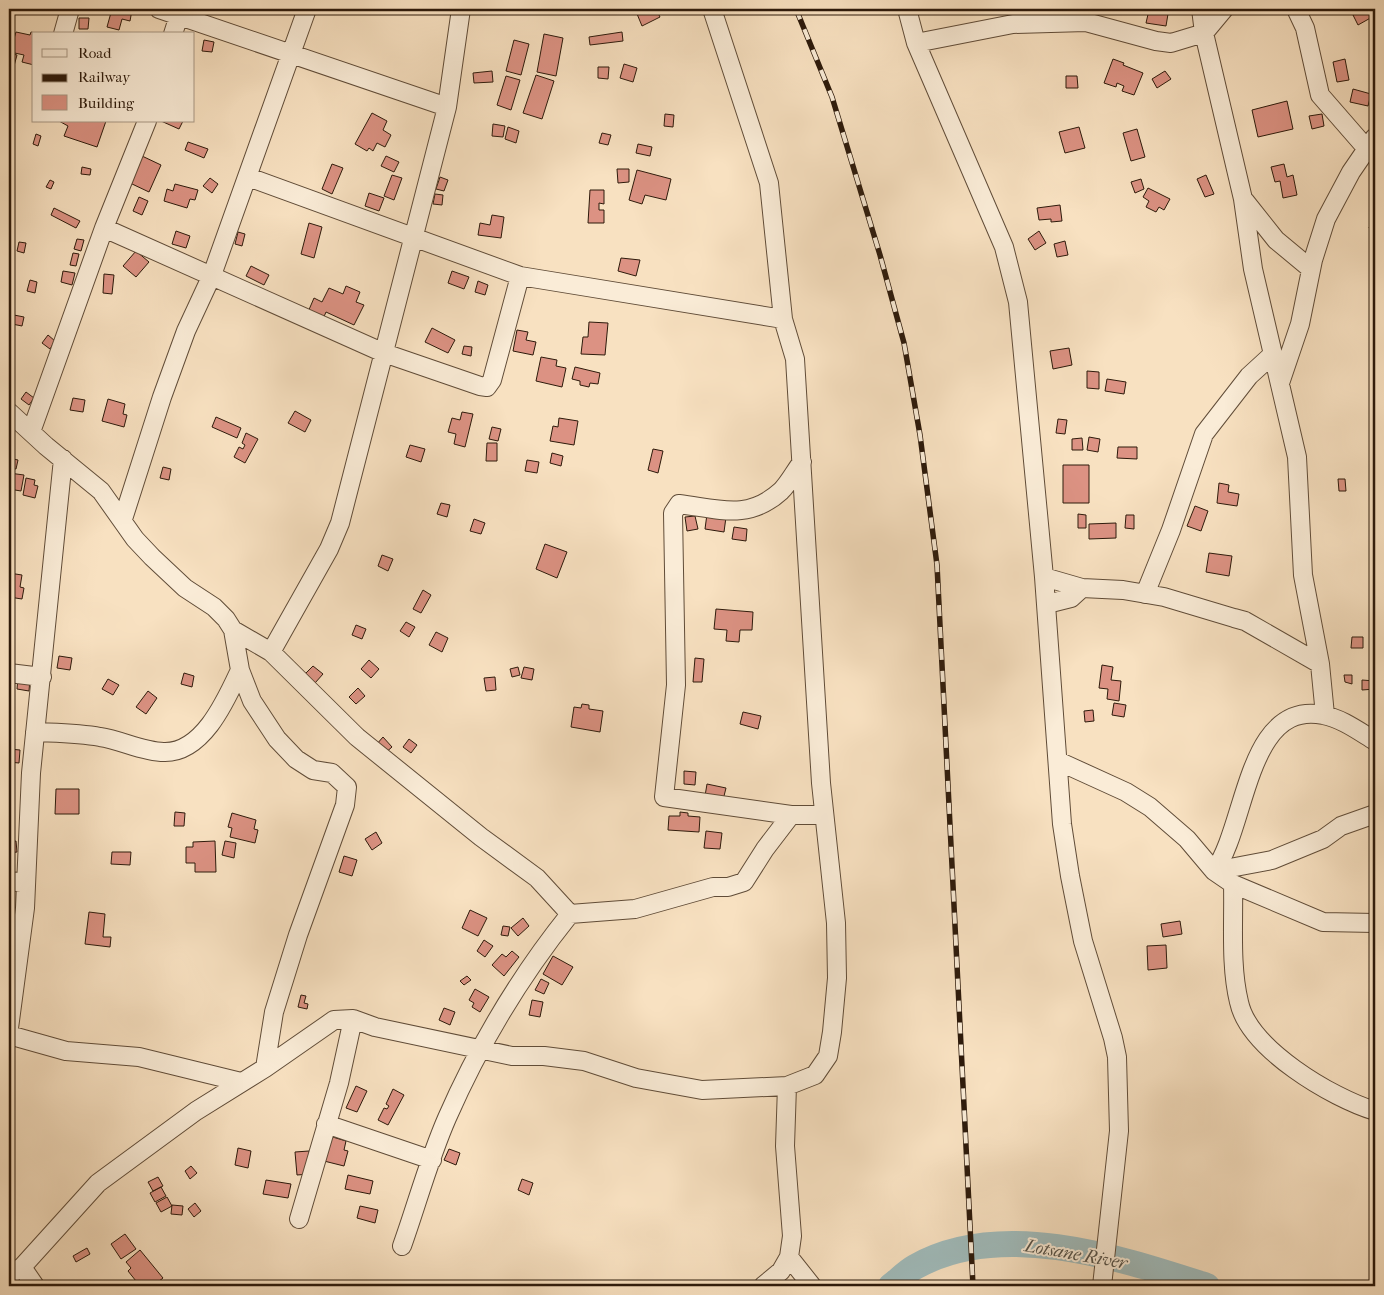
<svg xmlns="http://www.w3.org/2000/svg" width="1384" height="1295" viewBox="0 0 1384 1295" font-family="'IM FELL French Canon',serif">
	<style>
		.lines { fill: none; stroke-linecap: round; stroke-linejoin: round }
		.river { stroke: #a0bbbb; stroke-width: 26 }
		.building { fill: #dc9283; stroke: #2d1a0b }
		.minor-casing { stroke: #604c38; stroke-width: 20 }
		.minor { stroke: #faecd7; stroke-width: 18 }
		.rail-casing { stroke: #2d1a0b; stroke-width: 5.5 }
		.rail { stroke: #faecd7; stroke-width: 4; stroke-dasharray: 11; stroke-linecap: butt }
		.labels { text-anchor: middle; stroke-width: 4; stroke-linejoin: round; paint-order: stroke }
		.water-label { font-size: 18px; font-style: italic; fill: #555249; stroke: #faecd7 }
	</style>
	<rect width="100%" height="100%" fill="#f8e1c1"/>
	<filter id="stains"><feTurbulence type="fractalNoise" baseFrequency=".004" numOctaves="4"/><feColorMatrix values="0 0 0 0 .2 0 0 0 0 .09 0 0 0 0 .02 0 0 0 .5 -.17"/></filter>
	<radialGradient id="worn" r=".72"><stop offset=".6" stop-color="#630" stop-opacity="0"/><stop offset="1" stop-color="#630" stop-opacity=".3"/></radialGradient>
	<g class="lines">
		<path class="river" d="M891,1286c8,-6 15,-14 24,-19 86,-49 205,-9 292,19"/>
	</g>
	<path class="building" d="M112,9l20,1 -2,11 -8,-2 -3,11 -12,-3z
		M635,9h21l4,8 -18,9z
		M965,9h22l-21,3z
		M1364,9h6l4,7 -16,9 -5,-10z
		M1149,10l19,4 -2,12 -20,-3z
		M79,18h10l-1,11h-9z
		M16,32l14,3 1,-3 8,2h-5v31l-12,-3 2,-7 -14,-3z
		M622,32l1,9 -33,4 -1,-8z
		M544,34l19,4 -7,38 -19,-4z
		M204,40l10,2 -2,10 -10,-1z
		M514,40l15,4 -8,31 -15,-4z
		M9,53l8,2 -3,11 -5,-2z
		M1113,59l11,4 -1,2 20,8 -9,22 -12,-4 2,-5 -7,-3 -1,4 -12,-4z
		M1345,59l4,21 -12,2 -4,-20z
		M624,64l13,4 -4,14 -13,-4z
		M598,67h11l-1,12 -10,-1z
		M492,71l1,11 -19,1 -1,-10z
		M1165,71l6,8 -14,9 -5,-9z
		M536,75l18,6 -12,38 -19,-6z
		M506,76l14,4 -9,30 -14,-5z
		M1066,76h11l1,12h-12z
		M1353,89l18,5 -3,12 -18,-4z
		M1287,101l6,28 -35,8 -6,-27z
		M372,113l15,8 -4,9 8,5 -6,12 -8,-4 -4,8 -4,-3 -2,3 -12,-7z
		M665,114l9,1 -1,12 -9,-1z
		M1322,114l2,12 -12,3 -3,-13z
		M59,121h47l-9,26 -33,-11 4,-10z
		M161,121h22l-4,8z
		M493,124l12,2 -2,11 -11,-1z
		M508,127l11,4 -3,12 -11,-4z
		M1079,127l6,21 -20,5 -6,-21z
		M1137,129l8,28 -14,4 -8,-28z
		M602,133l9,2 -3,10 -9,-2z
		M36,134l5,2 -3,10 -5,-2z
		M188,142l20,7 -4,9 -19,-8z
		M638,144l14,3 -2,9 -14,-3z
		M142,156l19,9 -12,27 -19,-9z
		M386,156l13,6 -5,10 -13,-6z
		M332,164l11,4 -11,26 -10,-5z
		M1284,164l3,13 6,-2 4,20 -14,3 -3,-17 -5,1 -4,-15z
		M82,167l9,2 -1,6 -9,-1z
		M617,169h12v13l-11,1z
		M637,170l34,9 -5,21 -21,-5 -3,9 -13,-4z
		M392,175l10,3 -8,22 -10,-4z
		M1206,175l8,19 -9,3 -8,-18z
		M440,177l8,3 -4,11 -8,-2z
		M210,178l8,6 -6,9 -9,-7z
		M1141,179l3,10 -9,4 -4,-11z
		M50,180l4,2 -3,7 -5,-2z
		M175,184l23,6 -3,10 -5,-1 -3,9 -23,-7 3,-12 6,2z
		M1148,188l22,11 -6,11 -5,-3 -3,5 -10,-5 3,-6 -6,-4z
		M590,190h14v14l-5,-1v7h5v13h-16z
		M369,193l15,5 -5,13 -14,-5z
		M435,194l8,1 -1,10 -9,-1z
		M139,197l9,4 -6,14 -9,-4z
		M1060,205l2,16 -11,1v-3l-12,1 -2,-12z
		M54,208l26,13 -4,7 -25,-13z
		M492,215l12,2 -3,21 -23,-3 2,-12 10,2z
		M309,223l13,4 -8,31 -13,-4z
		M1375,225v16h-1l-5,-14z
		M176,231l14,5 -4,12 -14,-4z
		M1039,231l7,12 -11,7 -7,-11z
		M238,232l7,2 -3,12 -7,-2z
		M77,239l7,1 -3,11 -7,-2z
		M1065,241l3,14 -11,2 -3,-13z
		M19,242l7,1 -2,10 -7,-2z
		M136,251l13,11 -13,15 -13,-11z
		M73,253l6,1 -3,12 -6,-1z
		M621,258l19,2 -4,16 -18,-5z
		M251,266l18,9 -5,10 -18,-9z
		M63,271l12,2 -3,12 -11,-3z
		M452,271l17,6 -5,12 -16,-6z
		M104,274l10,1 -2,19 -9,-1z
		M30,280l7,2 -2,11 -8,-2z
		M478,281l10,4 -3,10 -10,-3z
		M346,286l14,6 -4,10 8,3 -10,20 -28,-13 -3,7 -15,-7 6,-14 8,4 7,-14 14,6z
		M14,315l10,2 -2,9 -10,-2z
		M589,322l19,1 -3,32 -24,-1 2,-17h5z
		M432,328l23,12 -7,13 -23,-11z
		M517,330l11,2 -2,8 10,2 -3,13 -20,-4z
		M48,335l7,6 -5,8 -8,-6z
		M464,346l8,1 -1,9 -9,-2z
		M1069,348l3,17 -19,4 -3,-18z
		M541,357l16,3 -1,6 10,2 -4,19 -26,-6z
		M575,367l25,6 -2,11 -8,-1 -1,4 -9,-2v-4l-8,-2z
		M1087,371l12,1v17l-12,-1z
		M1107,379l19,3 -2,12 -19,-3z
		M26,392l8,6 -5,7 -8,-6z
		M73,398l12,2 -2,12 -13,-2z
		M108,399l17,5 -2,10 4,1 -3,12 -22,-6z
		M295,411l16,9 -6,12 -17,-9z
		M462,412l11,2 -8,33 -11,-3 2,-10 -8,-2 4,-14 8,2z
		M216,417l25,11 -4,10 -25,-11z
		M559,418l19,3 -4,24 -24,-4 3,-15 5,1z
		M1058,419l9,1 -2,14 -9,-1z
		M492,427l9,2 -3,12 -9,-2z
		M246,433l12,6 -13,24 -11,-6 5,-10 4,2 2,-4 -3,-2z
		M1089,437l11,2 -2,13 -11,-2z
		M1082,438l1,12h-11v-11z
		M487,443h10v18h-11z
		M410,445l15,4 -4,13 -15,-5z
		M1118,447h19v12l-20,-1z
		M653,449l10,2 -5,22 -10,-3z
		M552,453l11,3 -2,10 -11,-3z
		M9,458l9,2 -2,9 -7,-1z
		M527,460l12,2 -2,11 -12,-2z
		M1063,465h26v38h-26z
		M163,467l8,2 -2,11 -9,-2z
		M9,473l15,2 -3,16 -12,-2z
		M26,478l9,2 -1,5 4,1 -3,12 -12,-3z
		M1338,479h7l1,12h-7z
		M1219,483l10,2 -1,7 11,2 -2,12 -20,-3z
		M441,503l9,2 -3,12 -10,-3z
		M1195,506l13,5 -7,20 -14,-5z
		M707,514l19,3 -2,15 -19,-3z
		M1078,514l8,1v13h-8z
		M1126,515h8v14l-9,-1z
		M695,516l3,13 -11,2 -2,-14z
		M474,519l11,4 -4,11 -11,-3z
		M1116,523v15l-27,1v-15z
		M734,527l13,2 -1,12 -14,-2z
		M545,544l22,8 -10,26 -21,-9z
		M1209,553l23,3 -3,20 -23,-4z
		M382,555l11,4 -5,12 -10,-5z
		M9,573l13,2 -2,12 4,1 -2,11 -13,-2z
		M423,590l8,5 -10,18 -8,-4z
		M716,609l37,3 -1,18h-12l-1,12 -13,-1 1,-11 -13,-1z
		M406,622l9,5 -6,10 -9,-6z
		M356,625l10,4 -4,10 -10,-4z
		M436,632l12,6 -6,14 -13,-7z
		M1352,637h11v11h-12z
		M59,656l13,2 -2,12 -13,-2z
		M695,658l9,1 -2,23h-9z
		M369,660l10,9 -8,9 -10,-9z
		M1102,665l11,2 -2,13 10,1 -2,20 -12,-2 1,-10 -9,-1z
		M313,666l10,8 -8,9 -10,-9z
		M518,667l2,8 -8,2 -2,-8z
		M524,667l10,2 -2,11 -11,-2z
		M184,673l10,3 -2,11 -11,-3z
		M1344,675h8v9l-7,-2z
		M18,677l12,2 -1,12 -12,-2z
		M495,677l1,13 -10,1 -2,-13z
		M108,679l11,6 -6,10 -11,-6z
		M1362,680l13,1v8l-13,1z
		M358,688l7,8 -9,8 -7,-7z
		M148,691l9,7 -11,16 -10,-7z
		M1114,703l12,2 -2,12 -12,-2z
		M582,704l7,1v4l14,2 -3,21 -29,-5 3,-20 7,1z
		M1093,710l1,11 -9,1 -1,-11z
		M743,712l18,4 -3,13 -18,-5z
		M383,737l9,10 -8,7 -8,-9z
		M409,739l8,6 -6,8 -8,-6z
		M9,749l11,1 -1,13 -10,-1z
		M684,771l12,1 -1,13 -11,-1z
		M707,784l19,4 -3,12 -18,-4z
		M56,789h23v25h-24z
		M175,812l10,1 -1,13h-10z
		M680,812l8,1v3l12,1 -1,15 -31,-2 1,-14h11z
		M232,813l24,7 -2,9 4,1 -3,13 -25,-6 2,-9 -4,-1z
		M706,831l16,2 -2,16 -16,-1z
		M376,832l6,11 -10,7 -7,-11z
		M16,841l1,11 -8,1v-11z
		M215,841l1,31h-21v-9h-9v-16h7v-5z
		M225,841l11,2 -2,15 -12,-3z
		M112,852h19l-1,13 -19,-1z
		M344,856l13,4 -5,16 -13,-4z
		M470,910l17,8 -9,18 -16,-8z
		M89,912l16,2 -2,23h8l-1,10 -25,-3z
		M523,918l6,8 -11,10 -7,-8z
		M9,919l5,2 -2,22 -3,1z
		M1180,921l2,13 -19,3 -2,-13z
		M503,926l7,1 -2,9 -7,-1z
		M484,940l9,6 -8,11 -8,-6z
		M1166,945l1,23 -19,2 -1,-24z
		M512,951l7,6 -15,19 -12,-11 10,-11 4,3z
		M553,956l20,11 -11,18 -19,-11z
		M467,976l4,4 -7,5 -4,-4z
		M541,979l8,4 -5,11 -9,-4z
		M475,989l14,8 -9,15 -8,-5 2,-4 -5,-3z
		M301,995l5,1 -2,7 4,1 -1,5 -9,-2z
		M532,1000l11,2 -3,15 -11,-2z
		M444,1008l11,4 -5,13 -11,-5z
		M9,1076h5l-2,14 -3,-1z
		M356,1086l11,5 -10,21 -11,-4z
		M393,1089l11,6 -16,30 -10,-5 6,-12 3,1 2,-3 -3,-2z
		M326,1135l20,6 -2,9 4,1 -4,15 -20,-5z
		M238,1148l13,3 -3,17 -13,-3z
		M449,1149l11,4 -4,12 -12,-5z
		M309,1151l1,23 -13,1 -2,-23z
		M191,1166l6,7 -7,6 -5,-8z
		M348,1175l25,6 -3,13 -25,-5z
		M158,1177l5,9 -10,5 -5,-9z
		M522,1179l11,4 -4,12 -11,-5z
		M266,1180l25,4 -3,14 -25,-4z
		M161,1187l5,9 -11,6 -5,-9z
		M167,1197l5,9 -11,6 -5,-9z
		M195,1203l6,8 -7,6 -6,-8z
		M172,1205l11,1 -1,9 -11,-1z
		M360,1206l18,4 -3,13 -18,-5z
		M125,1234l11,15 -15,10 -10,-15z
		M87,1248l3,6 -14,8 -3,-6z
		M140,1250l23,28 -10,8h-13l-12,-15 3,-3 -5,-6z"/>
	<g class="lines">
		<g class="minor-casing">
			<path id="minor" d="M159,9l288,98
				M907,9l9,34 88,204 14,55 26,275 18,247 8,52 13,65 30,97 4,19 2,74 -17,155
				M1201,9l3,24 39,166 10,70 44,188 6,118 17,89 5,51
				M1296,9l9,19 15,67 47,54
				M63,34l7,-25
				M173,34l8,-25
				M916,43l97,-19 73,-2 70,19 15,2 33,-10 20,-24
				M248,177l272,99 263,43
				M1245,201l31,39 35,29
				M104,228l280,125 96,33 7,1 5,-7 28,-104
				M1280,383l20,-59 13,-64 13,-41 25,-47 24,-35
				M9,412l37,34 55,45 34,48 17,18 33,31 29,19 12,12 7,11 7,40 12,31 25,38 19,20 17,11 19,3 15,14 -2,18 -47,130 -24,77 -9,56
				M31,432l73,-204 43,-107
				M802,462c-7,9 -13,21 -21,29 -33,30 -62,18 -102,13l-6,9 3,172 -12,112 127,18h33
				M123,519l39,-122 24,-66 26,-56 95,-266
				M1044,577l38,11 41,2 41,7 70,21 11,3 75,43
				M1145,594l26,-64 33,-96 45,-58 24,-22
				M1047,604l24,-6 11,-10
				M233,630l38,22 86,85 124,100 56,41 33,36
				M271,652l58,-103 11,-26 107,-416 14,-98
				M9,673l33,4
				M35,732c22,1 44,1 65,5 21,3 43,15 64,15 39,1 62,-52 76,-82
				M1058,761l68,31 24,15 37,32 27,32 19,13 90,38 52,1
				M1214,871c33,-44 32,-171 109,-156 18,3 37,17 52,26
				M1214,871l58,-11 51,-21 18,-13 34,-12
				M9,881l17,2
				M1233,884c1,38 -3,81 6,118 10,47 93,96 136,109
				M9,1028l16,-120 6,-135 32,-314
				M9,1035l57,16 73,6 102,25
				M326,1124l106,36
				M299,1219l40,-136 14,-64
				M402,1246c15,-42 27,-87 45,-128 32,-73 74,-143 123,-204l65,-5 78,-22h15l16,-5 21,-33 26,-34
				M789,1257l23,29
				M22,1267l13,19
				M9,1275l13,-8 76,-84 98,-72 69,-43 69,-48 19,-1 22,8 137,29h32l40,5 52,17 66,12 85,-4 28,-11 13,-19 4,-24 5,-54 -1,-55 -15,-140 -26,-424 -12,-40 -14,-136 -57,-174
				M763,1286l18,-15 8,-14 3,-21 -7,-90 2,-60"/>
		</g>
		<use href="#minor" class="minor"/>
		<g class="rail-casing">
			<path id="rail" d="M796,9l36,88 48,158 24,88 16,92 17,130 36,721"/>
		</g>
		<use href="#rail" class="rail"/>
	</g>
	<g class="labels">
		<g class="water-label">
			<text transform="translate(1076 1254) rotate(10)" y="6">Lotsane River</text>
		</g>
	</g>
	<rect width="1384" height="1295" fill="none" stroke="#f8e1c1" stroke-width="30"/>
	<rect x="10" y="10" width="1364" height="1275" fill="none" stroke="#2d1a0b" stroke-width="2.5"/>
	<rect x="15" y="15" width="1354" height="1265" fill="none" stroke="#2d1a0b"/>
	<rect x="32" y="32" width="162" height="90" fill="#faecd7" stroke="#a89885"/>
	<rect x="42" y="49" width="25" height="8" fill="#faecd7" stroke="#a89885"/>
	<text x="78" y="58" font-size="15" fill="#2d1a0b">Road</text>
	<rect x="42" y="74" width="25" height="8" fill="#2d1a0b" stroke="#a89885"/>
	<text x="78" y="82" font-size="15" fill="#2d1a0b">Railway</text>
	<rect x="42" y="95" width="25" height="15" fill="#dc9283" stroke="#a89885"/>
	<text x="78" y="108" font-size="15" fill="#2d1a0b">Building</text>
	<rect width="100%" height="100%" filter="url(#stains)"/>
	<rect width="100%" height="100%" fill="url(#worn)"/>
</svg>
